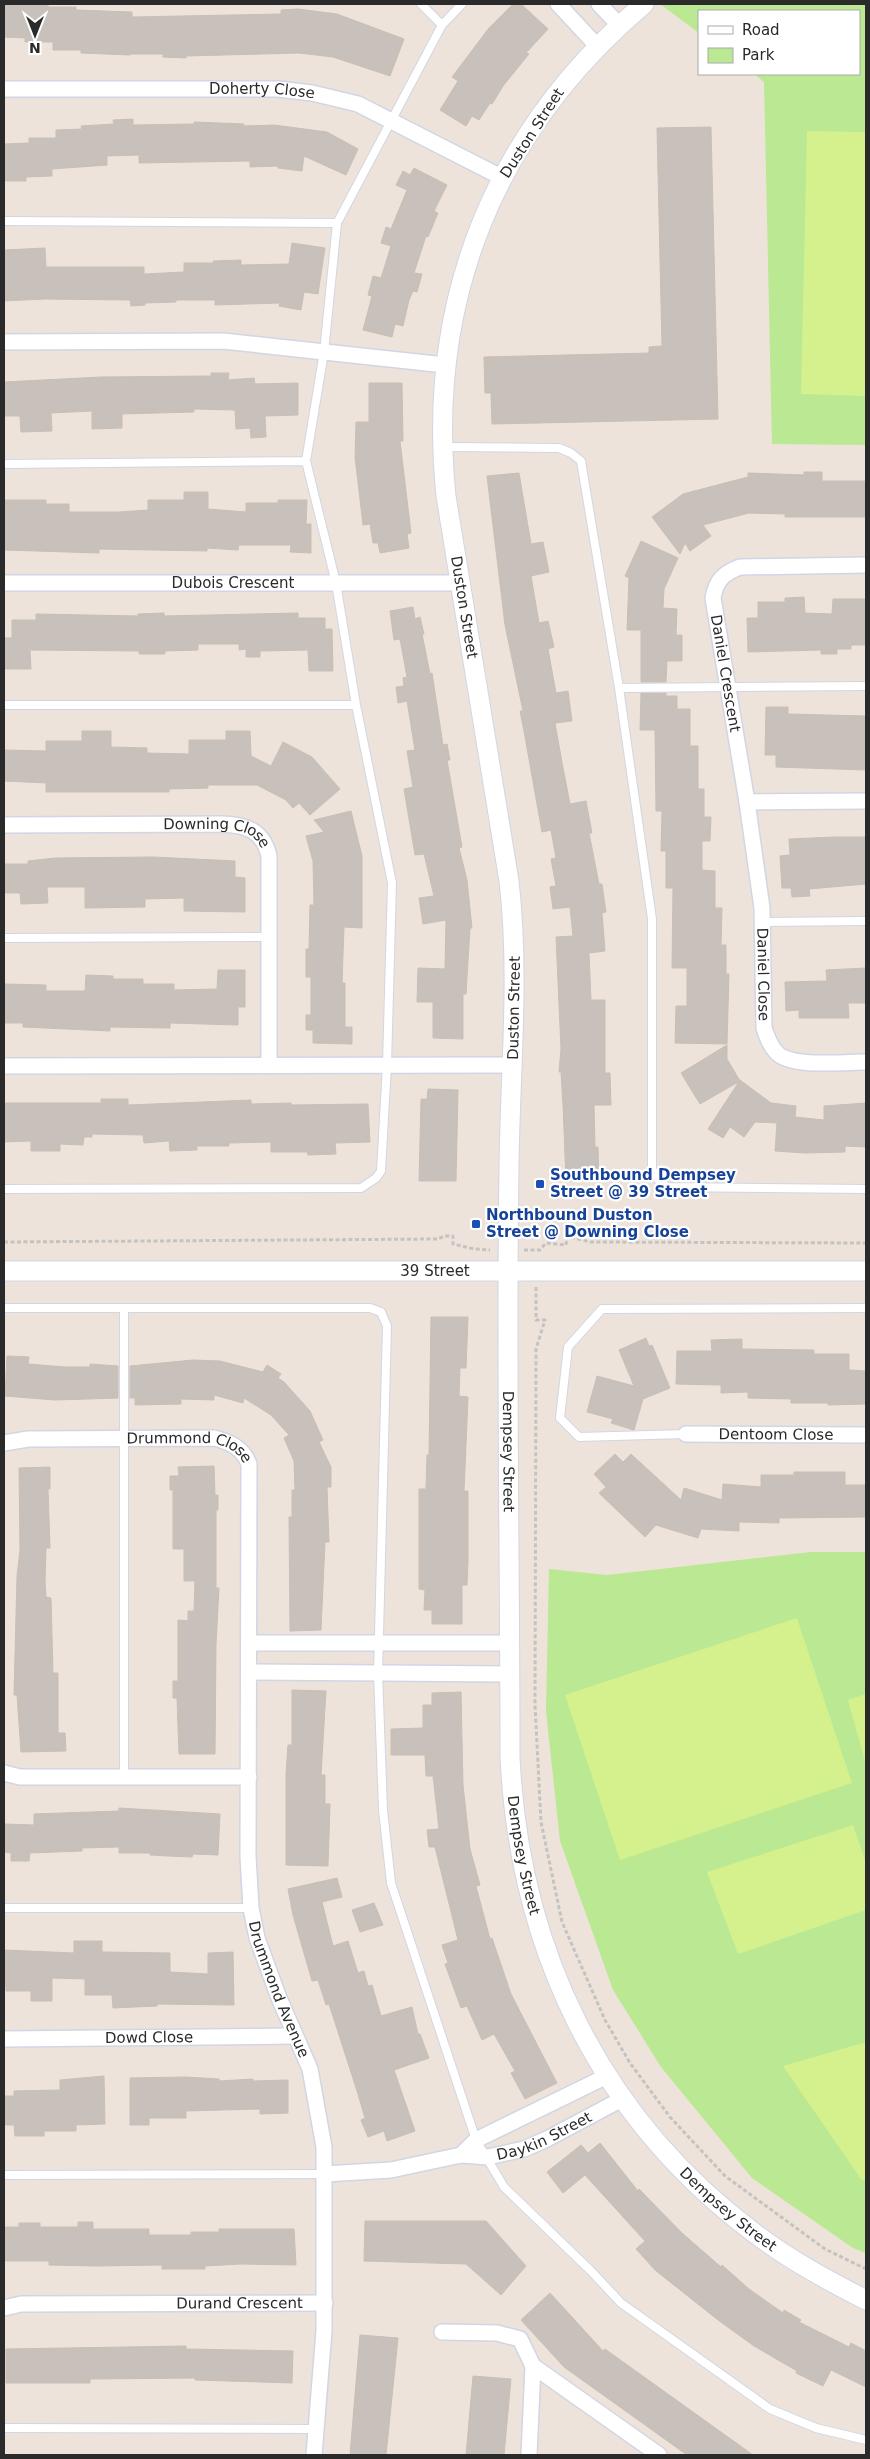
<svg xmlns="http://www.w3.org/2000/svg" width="870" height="2459" viewBox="0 0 870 2459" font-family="'DejaVu Sans',sans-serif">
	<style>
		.green { fill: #bbe892 }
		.pitch { fill: #d4f18d }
		.building { fill: #c8c0ba; stroke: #c9bfb4 }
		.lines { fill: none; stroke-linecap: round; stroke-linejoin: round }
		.service-casing { stroke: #d0d6e4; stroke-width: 10 }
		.minor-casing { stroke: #d0d6e4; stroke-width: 18 }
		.tertiary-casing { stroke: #d0d6e4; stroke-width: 21 }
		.path { stroke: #c3c3c3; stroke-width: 3; stroke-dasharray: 4 2.5; stroke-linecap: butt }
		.service { stroke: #fff; stroke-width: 8 }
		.minor { stroke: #fff; stroke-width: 15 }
		.tertiary { stroke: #fff; stroke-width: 19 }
		.transit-dot { fill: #1a4fb4; stroke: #fff; stroke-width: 2 }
		.labels { text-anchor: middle; stroke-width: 4.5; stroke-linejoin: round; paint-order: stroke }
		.street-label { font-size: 15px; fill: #2a2a2a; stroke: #fff }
		.transit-label { font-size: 15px; font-weight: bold; fill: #164399; stroke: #fff; text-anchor: start }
	</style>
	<rect width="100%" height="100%" fill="#ede3da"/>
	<path class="green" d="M660,4h206v441l-94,-1 -8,-362 -10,-8h105v-63h-160v22z
		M811,1552h55v701l-13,-5 -101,-70 -91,-111 -48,-77 -53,-149 -14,-130 3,-142 58,6z"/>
	<path class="pitch" d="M807,131l59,1v264l-65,-2z
		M797,1618l55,165 -232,77 -55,-165z
		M866,1694v71l-18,-65z
		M853,1825l13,38v47l-128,44 -31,-82z
		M866,2042v139l-5,-2 -78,-113z"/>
	<path class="building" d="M4,4h44v3h28v3l56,2v5l149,-3v-4l17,-1 39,5 67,25 -14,37 -57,-19 -34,-4 -113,3v2l-23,-1v-3h-33v1l-49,-2v-3h-28v-8h-28v-4l-21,-1z
		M513,4h8l27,25 -22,24 3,1 -26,32 -11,18 -2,-1 -11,17 -7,-4 -6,10 -26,-16 18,-29 -6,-4 37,-49z
		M133,119v6l61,-1v-2l50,2v2l30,-1 53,7 31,17 -12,26 -42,-19 -2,15 -24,-3v-2l-28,1v-6l-111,2v-8l-32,1v9l-55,4v7l-26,1v4h-22v-37l25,-1v-5h27v-8l26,-1 -1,-3 33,-2 -1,-4z
		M711,127l7,292 -226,5 -1,-31h-6l-1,-36 165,-4v-6l13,-1 -5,-218z
		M414,168l33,17 -13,26 4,2 -10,24 -2,-1 -12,37 8,1 -5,18 -4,-1 -4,9 -6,26 -8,-2 -3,13 -29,-7 9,-34 -4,-1 5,-19 8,2 10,-32 -10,-3 5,-16 5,2 16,-39 -11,-5 7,-14 7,4z
		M292,243l33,5 -7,46 -14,-2 -3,18 -22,-4 1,-3 -65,2v-5h-39v2l-31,1v2l-14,1 -1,-6 -85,-1 -41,2v-51l41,-2 1,19h98v7l40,-2v-9h30l-1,-2 28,-1v5l48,-1z
		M211,373h18l-1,7 26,-2 1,6 43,-1v32l-33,1 1,21 -15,1 -1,-10 -14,1 -1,-19 -41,-1v3l-72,2v14l-30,1v-18l-41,2 1,18 -31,1 -1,-16h-16v-34l97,-5 110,-1z
		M369,383h33l1,58h-3l11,92 -4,1 2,14 -29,5 -2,-10h-5l-3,-19 -7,1 -8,-68 1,-35h13z
		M804,472h18v9h43v36h-80v-3l-36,-1 -46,12 8,11 -21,15 -5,-8 -5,11 -28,-37 31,-23 65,-17v-4l56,2z
		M519,473l12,71 12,-2 6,30 -18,4 8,47 9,-2 6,26 -6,2 8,44 12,-2 4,30 -17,2 8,45 7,36 16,-3 6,32h-3l10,51h3l4,28 -4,1 3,38 -16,2 2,47h14v73h5l1,32h-17l1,42h3l1,33 -33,1 -3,-76 -2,-33h-2l2,-23 -5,-112 17,-1 -3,-29 -17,2 -3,-22 6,-1 -5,-27 5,-1 -5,-28 -9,2 -18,-101 -4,-20h3l-18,-86 -18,-149z
		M184,492h24v17l38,3v-9h32v-3h29l-1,24h5v29l-21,-1 1,-7h-52l-1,5 -31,-2v3l-108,-2v4l-95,-3v-50h42v4h23v8h50l29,-2v-10h36z
		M641,541l37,17 -14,31 -1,19 14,1 -1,26h6v26h-15l-1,21h-25v-52h-14l2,-52 -4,-2z
		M804,597l1,16 27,1 1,-15h33v46h-15v4h-14v5h-16v-4l-73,2 -1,-34h11v-16h27v-4z
		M413,607l2,12 5,-2 4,17h-2l8,40 2,-1 11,72 4,-1 3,16h-3l15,87 -3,1 8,32 5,48h-2l-4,66h-3v45l-30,-1v-36h-16l1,-34 27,1 1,-49 -23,4 -4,-26 15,-2 -10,-42 -9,1 -11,-66 9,-2 -6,-36 8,-1 -8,-49 -9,2 -2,-16 8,-1 -1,-8 4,-1 -7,-38 -6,1 -4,-29z
		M164,613v3l134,-3v5h27v11h7l1,42h-24l-1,-21 -48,1v6h-14v-8l-7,1v-6h-41v6l-33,1v3h-26v-3l-109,-1 1,19h-27v-31h8v-18h24v-6l102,2v-2z
		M641,693h25v3h11v13h13v37h8v43h6v28h7l-1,24h-8v29l13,1v37h7l-1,37h5v29h3l-2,70 -52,-1 1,-37h11v-38h-15l1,-80h-7v-37h-5l1,-40h-6l-1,-81h-15z
		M766,707h22v7l78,2v54l-90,-3v-12h-11z
		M82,731h29v16l36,1v5l42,1v-14h37v-9h24l1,25 20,10 12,-24 29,15 28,32 -30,26 -11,-12 -6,5 -7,-8 -29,-15h-49v3l-39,1v3h-123v-9l-42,-2v-31l42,1v-10h36z
		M351,811l11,45v72l-18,-1 -2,56h3v44h7v17l-39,-1v-13h-7v-15h5v-38h-5v-28h3l1,-44h4l-1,-44 -7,-25 18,-4 -10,-12z
		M835,837h31v47l-57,5 1,7 -18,1 -1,-9h-9l-2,-32 10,-1 -1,-16z
		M153,857l82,4v16l10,1v34l-61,-1v-13l-39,1v8l-60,1v-21h-38l1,16 -27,1 -1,-11h-16v-29h24v-3l27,-3z
		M866,968v35h-18l1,15h-50v-8l-13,1 -1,-29 42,-1 -1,-11z
		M218,970h27v37h-7v18l-68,-2v5l-60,-1v4l-87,-4v-4h-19v-39l42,1v6h39l1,-16 27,1v3h30v5h31v6l43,-1z
		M727,1045v14l13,22 -40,23 -19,-31z
		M740,1080l31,23 25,3 -1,11 29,3v-14l42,-3v44l-21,-1v6l-40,1 -30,-2 2,-28 -22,-1 -11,15 -14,-10 -7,11 -15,-9z
		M428,1089l30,1 -2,91h-37l2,-82h6z
		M101,1099h27v6l123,-5v4l40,-1v2l77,-1 2,38 -35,1 1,11 -28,1 -1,-3h-36v-10l-42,1v3h-32v4l-27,1 -1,-10 -25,2 -1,-8 -51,-1v3h-8l-1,8 -23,-1v7h-29v-10l-27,1v-39h97z
		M431,1317h37l-2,51h-6l-1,28 9,1 -4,94h4v71l-1,23h-5v39h-30v-14h-8l1,-20 -6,-1v-100h7l1,-34h2z
		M646,1338l3,8 3,-1 18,43 -27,11 -9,31 -23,-7 2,-4 -26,-7 10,-36 37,10 -15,-36z
		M742,1339v10l72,1v4h35v16l17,1v33l-38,1v-2h-37v-4l-43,-1v-6l-27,1v-8l-45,-1 1,-33h35l-1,-11z
		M7,1356l22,1 -1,7 37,3h25v-3l28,2v32l-63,2 -50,-4z
		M193,1360l27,1 43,11 4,-7 14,9 -3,4 6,4 26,29 13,29 -4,2 12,25v20h-4l2,55h-4l-4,88 -31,1 -1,-114h3v-27h3l-1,-29 -10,-23 5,-3 -18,-20 -27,-17 -1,5 -29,-8v5l-33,-1v5l-46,1v-7h-5v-32z
		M615,1454l8,8 8,-8 50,46 3,-12 38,12 1,-16 38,3v-12h33v-3h51v13h21v32l-87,1v5l-40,-1v9l-38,-2 -3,9 -42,-13 -11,12 -46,-44 7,-6 -12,-13z
		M214,1466l1,29h3v15h-2v78h3l-3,56 -1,110h-36l-2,-56h-4v-17h5v-61l10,1v-10h6l1,-30h-11v-32h-11v-59h-3v-14h9l-1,-9z
		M50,1467v22h-2l2,59h-4l-1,33 1,16 5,1 2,75h5v60h7l1,18 -45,1 -4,-57h-3l3,-119 3,-26 -1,-82z
		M292,1690l34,1 -5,84h4v29h5l-2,62 -42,-1v-91l2,-29h4z
		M461,1692l2,93 7,64 10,36 -4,1 14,53 2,-1 19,56 46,89 -32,16 -14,-26 4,-2 -21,-37 -12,6 -15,-34 -6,2 -16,-44 3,-1 -6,-18 16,-5 -23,-93h-6l-2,-17 12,-1 -6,-53h-7l-1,-21h-34v-26l32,-1v-23h9v-12z
		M119,1808l101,6 -2,41 -25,-1 -1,3 -23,-1 -19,-1v-2h-31v-6l-37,1v3l-52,2 -1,8h-18v-8l-7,-1v-28l30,1v-11l85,-3z
		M337,1878l5,19 -20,5 11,44 15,-5 10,32 6,-2 4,15 4,-1 9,31 31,-9 6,27h2l9,24 -35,12 21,61 -28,10 -3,-10 -16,6 -7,-17 4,-2 -7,-24 -29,-90 -3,1 -8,-25 -6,1 -19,-66 -5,-26z
		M374,1903l9,22 -23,7 -8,-22z
		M74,1941h28v11l68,1v19l38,2v-21l25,-1 1,53 -76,-1 -1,2 -44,2 -1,-13h-27v-16l-33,-1v23h-21v-10h-25l-2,-41 70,3z
		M104,2076l1,48 -29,1v6h-32v5h-29l-1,-11h-10v-29h10v-5l46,-1v-10z
		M185,2077l34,2v2l34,-2v2l35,-1v33l-28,1v-5l-74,2v7h-37v7h-19v-47z
		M600,2143l38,48 1,-2 43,44 39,34 1,-2 27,24 34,24 1,-3 17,10 -2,2 50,25 2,-4 15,8v36l-35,-17 -8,16 -27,-13 1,-2 -43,-25 -36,-26 -63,-50 -19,-21 9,-8 -60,-66 -22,18 -16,-21 34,-27 7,8z
		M365,2221h121l40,45 -25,29 -35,-31 -102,-3z
		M78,2222h15v7h56v6h42v-3h28v-3h75l2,36 -56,-1 -35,2v3h-43v-4l-65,1 -48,-1v-4h-45v-34h15v-4h21v4h38z
		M550,2293l53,58 2,-2 148,106h-66l-123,-88 -43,-47z
		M360,2335l38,3 -12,117h-36z
		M186,2346v3l107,2 -1,32 -97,-3v-2l-105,1v4h-84v-34z
		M473,2376l38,3 -7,76h-38z"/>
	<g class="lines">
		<g class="service-casing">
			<path id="service" d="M421,4l21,21
				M4,221l333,2 105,-198 20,-21
				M444,447l115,1 12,5 10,8 38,227 33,231v250l7,12 8,6 199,2
				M4,464l302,-3
				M619,688l247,-2
				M4,705h352
				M763,922l103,-1
				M4,938l265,-1
				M4,1189l357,-1 15,-10 5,-7 6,-106 5,-182 -36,-178 -20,-122 -30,-122 18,-109 13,-129
				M4,1308h366l11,4 6,14 -9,347 5,137 8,73 85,257 28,47 87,84 30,32 149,106 46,19 50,12
				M124,1309v468
				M686,1434l-107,3 -19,-19 8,-71 34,-38 264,-1
				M4,1908h247
				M4,2175l321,-1
				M4,2428l312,1"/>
		</g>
		<g class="minor-casing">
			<g id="minor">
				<path d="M558,4l39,42"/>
				<path d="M599,4l20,21"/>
				<path id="s1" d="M4,89h274l34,4 46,11 143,73"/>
				<path d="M4,342l219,-1 222,24"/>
				<path id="s2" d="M866,565l-126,2c-16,6 -24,13 -27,31l34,204 15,106 2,120c3,9 6,18 13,25 15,15 68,9 89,9"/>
				<path id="s3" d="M4,583h457"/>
				<path d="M747,802l119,-1"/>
				<path id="s4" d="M4,825l218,-1c24,1 41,6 47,32v208"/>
				<path d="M4,1066l510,-1"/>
				<path id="s5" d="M686,1434l180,1"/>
				<path id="s6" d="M4,1443l24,-4 186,-1c16,4 29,10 35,26l-1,392 3,52 6,30 22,60 31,71 14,78v184l-10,124"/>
				<path d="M250,1643h260"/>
				<path d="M249,1672l261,2"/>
				<path d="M4,1773l16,4h229"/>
				<path id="s7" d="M4,2039l291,-3"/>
				<path d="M461,2155l15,-15 131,-64"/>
				<path id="s8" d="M325,2174l66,-4 70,-15 27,2 36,-8 23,-10 75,-40"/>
				<path id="s9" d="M4,2308l17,-4 304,-1"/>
				<path d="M442,2332l55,1 23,6 13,27 126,89"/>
				<path d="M529,2455l4,-89"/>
			</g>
		</g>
		<g class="tertiary-casing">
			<g id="tertiary">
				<path id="s10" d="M644,4c-150,127 -218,296 -198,492l63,385c11,95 1,190 0,286 -3,197 1,394 1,590 9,191 89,359 243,475 35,27 74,48 113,68"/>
				<path id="s11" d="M4,1271h862"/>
			</g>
		</g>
		<path class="path" d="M4,1242l434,-3 6,-3h9v8l21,5 16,1
			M524,1250h16l6,-7 20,2 1,-9 23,6 276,1
			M536,1287v33h9l-9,29 -1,356 6,117 21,100 43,98 25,43 40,54 55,59 100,73 41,20"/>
		<use href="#service" class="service"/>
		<use href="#minor" class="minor"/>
		<use href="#tertiary" class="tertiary"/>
	</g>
	<g class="transit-dot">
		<rect x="535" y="1179" width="10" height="10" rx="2.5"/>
		<rect x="471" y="1219" width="10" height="10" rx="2.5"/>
	</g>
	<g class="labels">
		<g class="street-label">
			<text dy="5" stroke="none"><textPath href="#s1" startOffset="258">Doherty Close</textPath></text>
			<text transform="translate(532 133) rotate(-57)" y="5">Duston Street</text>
			<text dy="5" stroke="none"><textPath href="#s3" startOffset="229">Dubois Crescent</textPath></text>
			<text dy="5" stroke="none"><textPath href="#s10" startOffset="666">Duston Street</textPath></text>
			<text dy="5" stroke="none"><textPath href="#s2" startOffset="246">Daniel Crescent</textPath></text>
			<text dy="5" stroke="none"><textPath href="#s4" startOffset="215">Downing Close</textPath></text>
			<text dy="5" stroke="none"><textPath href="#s2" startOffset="550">Daniel Close</textPath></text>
			<text transform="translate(514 1008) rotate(-89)" y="5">Duston Street</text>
			<text dy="5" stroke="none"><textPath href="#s11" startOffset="431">39 Street</textPath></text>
			<text dy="5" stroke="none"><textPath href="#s5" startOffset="90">Dentoom Close</textPath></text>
			<text dy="5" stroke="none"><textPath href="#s10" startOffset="1514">Dempsey Street</textPath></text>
			<text dy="5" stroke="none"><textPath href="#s6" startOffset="188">Drummond Close</textPath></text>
			<text dy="5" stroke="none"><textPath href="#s10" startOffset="1919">Dempsey Street</textPath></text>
			<text dy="5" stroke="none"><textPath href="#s6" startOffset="786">Drummond Avenue</textPath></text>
			<text dy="5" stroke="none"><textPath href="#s7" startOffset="145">Dowd Close</textPath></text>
			<text dy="5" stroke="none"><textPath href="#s8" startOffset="225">Daykin Street</textPath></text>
			<text dy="5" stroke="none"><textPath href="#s10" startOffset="2338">Dempsey Street</textPath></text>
			<text dy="5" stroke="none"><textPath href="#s9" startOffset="236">Durand Crescent</textPath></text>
		</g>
		<g class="transit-label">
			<text x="550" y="1180">Southbound Dempsey<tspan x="550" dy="17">Street @ 39 Street</tspan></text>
			<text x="486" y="1220">Northbound Duston<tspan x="486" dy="17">Street @ Downing Close</tspan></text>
		</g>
	</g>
	<rect width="870" height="2459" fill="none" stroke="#2a2a2a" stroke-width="10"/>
	<rect x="698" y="10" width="162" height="65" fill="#ffffff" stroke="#aaaaaa"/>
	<rect x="708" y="26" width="25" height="8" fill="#ffffff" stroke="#aaaaaa"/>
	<text x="742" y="35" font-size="15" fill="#2a2a2a">Road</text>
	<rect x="708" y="48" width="25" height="15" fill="#bbe892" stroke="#aaaaaa"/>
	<text x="742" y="60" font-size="15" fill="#2a2a2a">Park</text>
	<g transform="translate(35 35) rotate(180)" stroke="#ffffff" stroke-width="4" paint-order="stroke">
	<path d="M0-4L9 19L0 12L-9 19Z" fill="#2a2a2a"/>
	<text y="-8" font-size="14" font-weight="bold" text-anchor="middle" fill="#2a2a2a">N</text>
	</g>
</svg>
